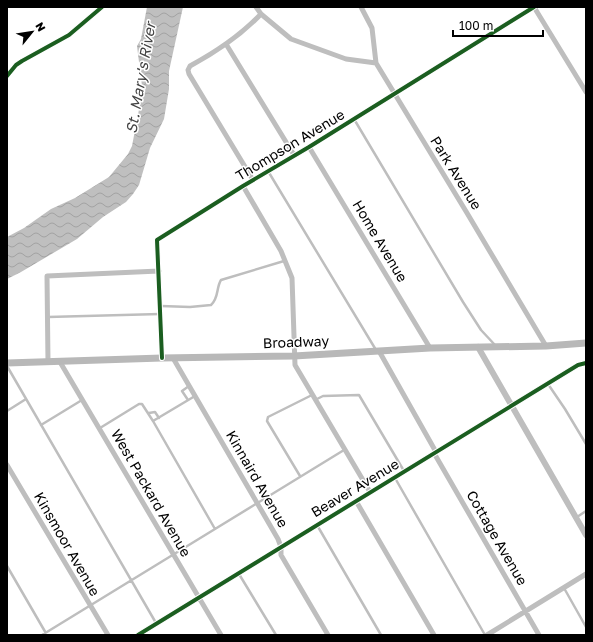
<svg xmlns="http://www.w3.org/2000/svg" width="593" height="642" viewBox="0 0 593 642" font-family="'Golos Text',sans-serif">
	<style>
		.water { fill: url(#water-waves) }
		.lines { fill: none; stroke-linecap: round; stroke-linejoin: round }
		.service { stroke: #bebebe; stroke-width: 2.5 }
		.minor { stroke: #bebebe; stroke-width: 5 }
		.tertiary { stroke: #bebebe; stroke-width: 6 }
		.secondary { stroke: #b8b8b8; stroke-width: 7 }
		.cycleway-casing { stroke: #fff; stroke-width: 6 }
		.cycleway { stroke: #1b5e20; stroke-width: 4 }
		.labels { text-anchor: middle; stroke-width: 3; stroke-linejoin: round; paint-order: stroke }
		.street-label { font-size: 14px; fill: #000; stroke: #fff }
		.water-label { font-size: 15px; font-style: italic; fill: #444; stroke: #fff }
	</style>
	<defs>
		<pattern id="water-waves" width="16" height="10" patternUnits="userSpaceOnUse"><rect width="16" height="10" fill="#bfbfbf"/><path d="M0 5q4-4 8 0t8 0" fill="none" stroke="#a2a2a2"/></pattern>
	</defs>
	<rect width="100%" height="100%" fill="#fff"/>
	<path class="water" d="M147,7h36l-14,64v18l-5,30 -14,29 -11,37 -6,9 -7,8 -23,15 -26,22 -56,33 -14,7v-42l17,-9 27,-19 24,-11 34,-21 19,-23 4,-8 9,-47 1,-13 -5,-40 4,-7z"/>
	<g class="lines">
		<path class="service" d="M354,119l109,183 18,28 14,15
			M268,171l108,179
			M161,306l29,1 21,-2c8,-7 5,-17 10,-25l63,-19
			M48,317l112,-3
			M7,366l149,257
			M548,384l17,25 21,35
			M195,396l-42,25 62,108 129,-79
			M188,400l-6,-9 7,-5
			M315,400l8,-4 36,-1 45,76
			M7,411l19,-12
			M149,413l6,-1 4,6
			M41,425l41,-25
			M100,428l39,-24h3l11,17
			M300,476l-33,-55 1,-4 44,-22
			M395,478l90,157
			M577,517l9,-6
			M317,525l64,110
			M7,566l40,69
			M239,574l37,61
			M564,588l22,39
			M42,635l173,-106"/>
		<path class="minor" d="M256,7l5,7 30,25 55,20 30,4
			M361,7l11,21 4,35 91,150 79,133
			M534,7l52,85
			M226,44l68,111
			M7,76l9,-11 6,-4 47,-26 33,-28
			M309,147l121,201
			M253,180l-64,-106 -1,-4 2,-4c26,-14 51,-31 71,-52
			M243,186l38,65 11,27 3,87 75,127
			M379,351l57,101
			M162,358l-5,-118 86,-54 66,-39 225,-140
			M173,358l105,181 3,8v8l47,80
			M48,362l-1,-86 112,-5
			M60,362l161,273
			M434,453l105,182
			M7,465l101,170
			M356,501l78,134
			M138,635l440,-270 8,-2
			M487,635l99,-61"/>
		<path class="tertiary" d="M478,347l108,188"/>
		<path class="secondary" d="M7,363l155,-5 132,-2 136,-8 116,-2 40,-3"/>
		<g class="cycleway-casing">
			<path id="cycleway" d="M7,76l9,-11 6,-4 47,-26 33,-28
				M162,358l-5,-118 86,-54 66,-39 225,-140
				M138,635l440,-270 8,-2"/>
		</g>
		<use href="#cycleway" class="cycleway"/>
	</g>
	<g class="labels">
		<g class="street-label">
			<text transform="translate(290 145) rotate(-31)" y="5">Thompson Avenue</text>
			<text transform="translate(456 173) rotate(58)" y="5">Park Avenue</text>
			<text transform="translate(380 241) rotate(59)" y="5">Home Avenue</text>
			<text transform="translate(296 342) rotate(-2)" y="5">Broadway</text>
			<text transform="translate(257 479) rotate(60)" y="5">Kinnaird Avenue</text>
			<text transform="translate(355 488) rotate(-31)" y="5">Beaver Avenue</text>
			<text transform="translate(151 493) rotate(60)" y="5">West Packard Avenue</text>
			<text transform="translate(497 538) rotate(60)" y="5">Cottage Avenue</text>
			<text transform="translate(67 544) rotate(60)" y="5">Kinsmoor Avenue</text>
		</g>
		<g class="water-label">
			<text transform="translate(141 78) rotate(-80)" y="5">St. Mary's River</text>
		</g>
	</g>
	<rect width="593" height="642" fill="none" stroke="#000000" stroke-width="16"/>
	<g transform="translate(32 32) rotate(60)" stroke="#ffffff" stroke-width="3" paint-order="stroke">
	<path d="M0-3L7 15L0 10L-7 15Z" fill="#000000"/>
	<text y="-6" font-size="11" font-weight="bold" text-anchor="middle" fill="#000000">N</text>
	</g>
	<path d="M453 30v6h90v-6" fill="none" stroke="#000000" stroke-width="2"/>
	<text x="459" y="30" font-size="12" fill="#000000" stroke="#ffffff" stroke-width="3" paint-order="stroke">100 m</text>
</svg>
